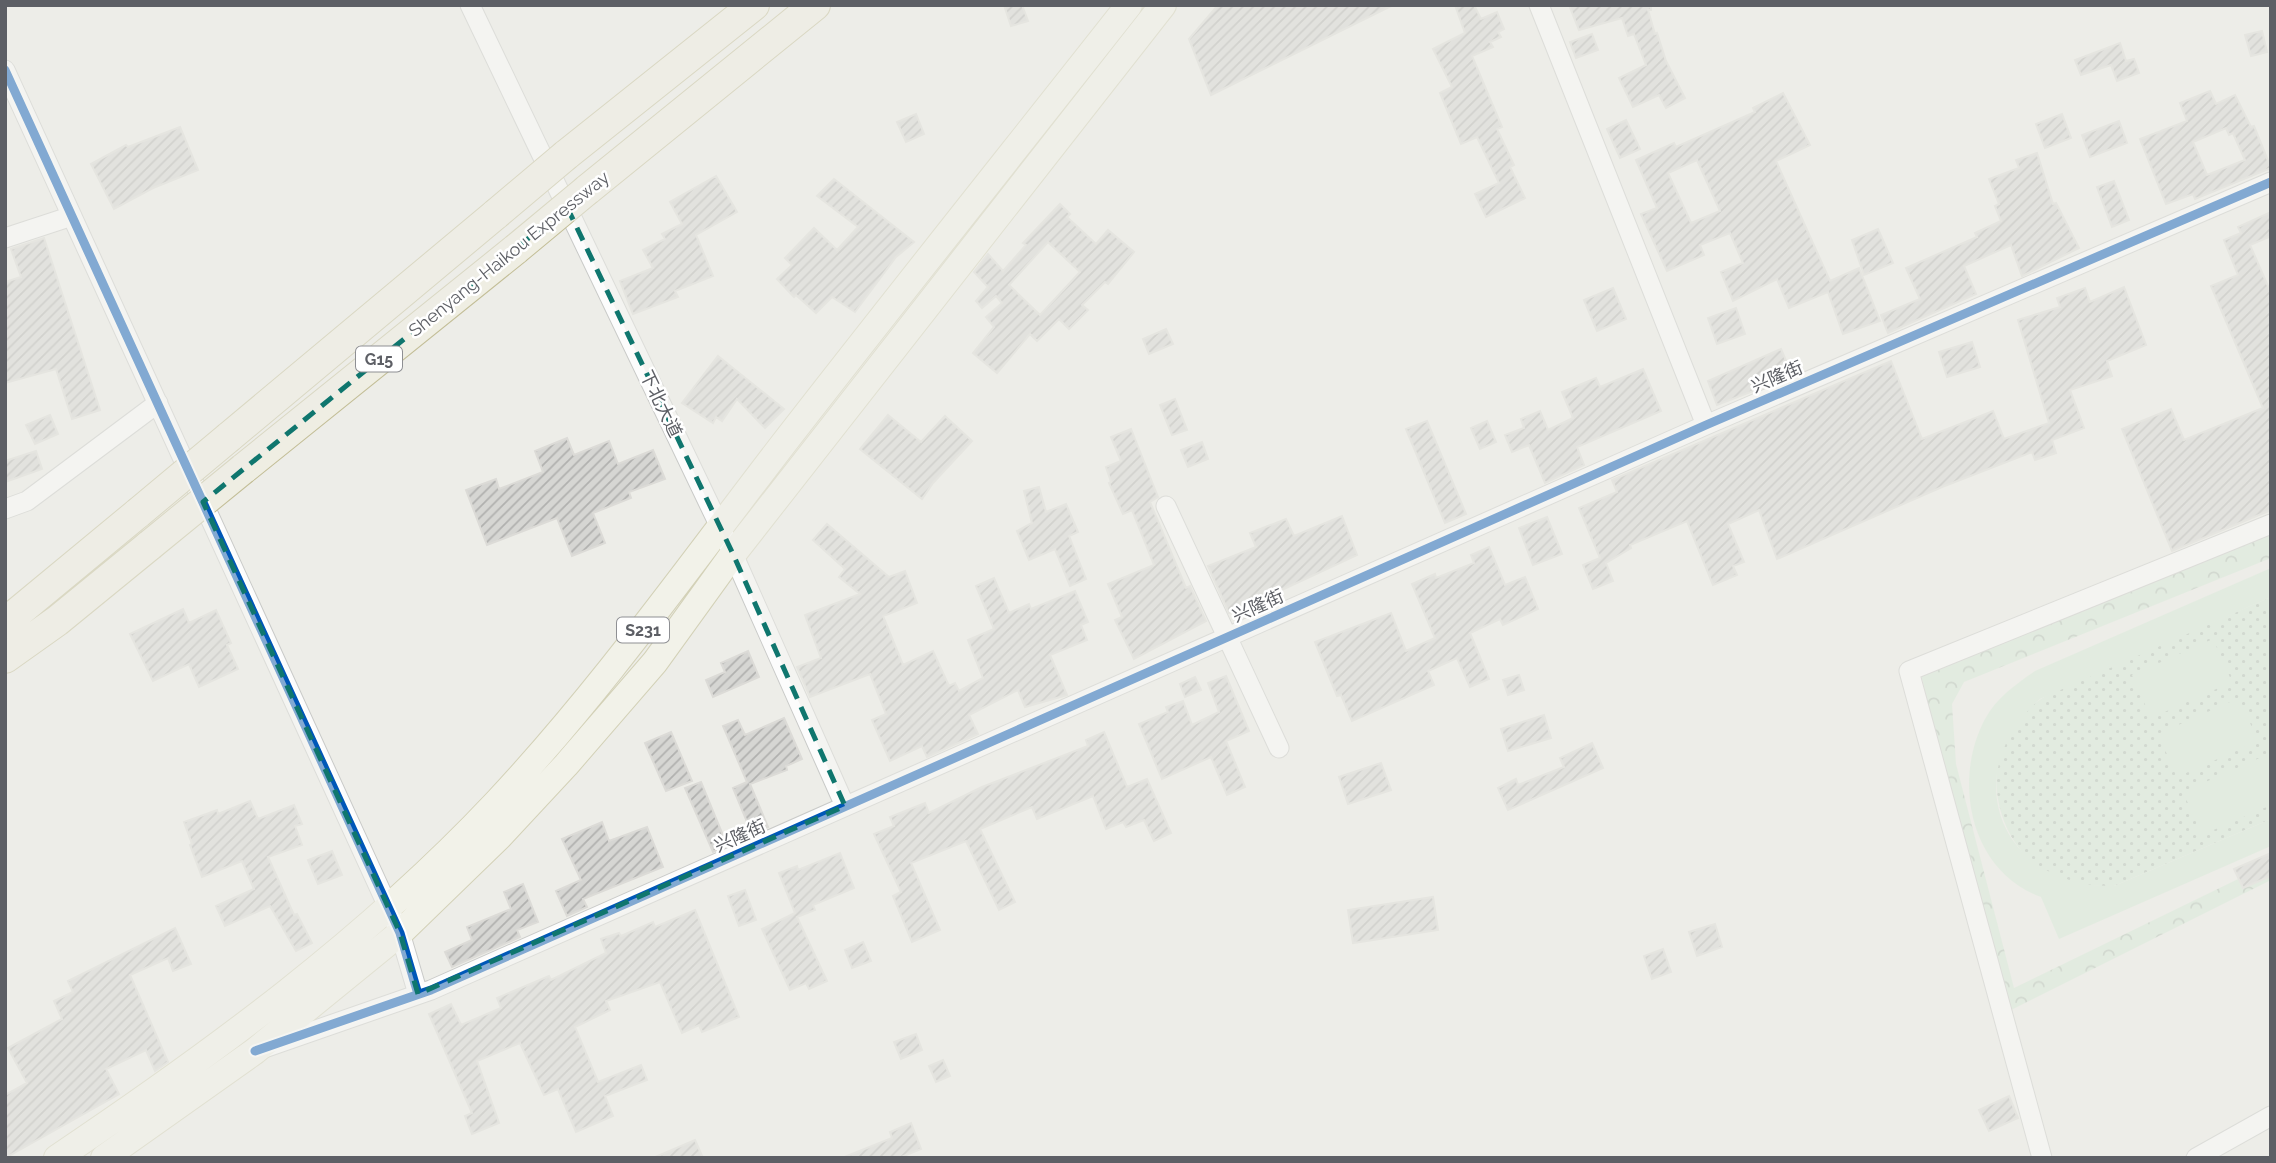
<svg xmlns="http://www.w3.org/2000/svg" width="2276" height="1163" viewBox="0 0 2276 1163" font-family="Raleway,'Noto Sans SC',sans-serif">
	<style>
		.grass { fill: url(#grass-dots) }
		.forest { fill: url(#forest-crowns) }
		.park { fill: #d6e9d8 }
		.building { fill: url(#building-hatch); stroke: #dcdbd7; stroke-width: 2; fill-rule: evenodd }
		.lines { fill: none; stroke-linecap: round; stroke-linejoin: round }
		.minor-casing { stroke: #c9cac8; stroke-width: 21 }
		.major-casing { stroke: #d3d1b7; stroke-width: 28 }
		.highway-casing { stroke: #c3be97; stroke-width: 32 }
		.minor { stroke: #fcfcfc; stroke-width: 19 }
		.major { stroke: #f2f2e9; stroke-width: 26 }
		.highway { stroke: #efeee3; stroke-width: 30 }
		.highway-bridge-casing { stroke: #c3be97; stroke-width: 32; stroke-linecap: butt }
		.highway-bridge { stroke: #efeee3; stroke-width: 30 }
		.cycleway-casing { stroke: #fff; stroke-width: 13 }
		.cycleway { stroke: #0057b8; stroke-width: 9 }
		.marked { fill: none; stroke: #0f766e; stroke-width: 5; stroke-dasharray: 14 9; stroke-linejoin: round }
		.labels { text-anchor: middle; stroke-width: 5; stroke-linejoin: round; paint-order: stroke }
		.shield { fill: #fff; stroke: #8e8f93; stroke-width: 2 }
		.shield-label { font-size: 16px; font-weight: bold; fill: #5d5f65 }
		.street-label { font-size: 18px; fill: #5d5f65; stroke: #fff }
	</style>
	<defs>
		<pattern id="grass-dots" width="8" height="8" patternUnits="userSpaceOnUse" patternTransform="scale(1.75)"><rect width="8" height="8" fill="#d6e9d8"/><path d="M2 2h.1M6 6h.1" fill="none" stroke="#b1c0b3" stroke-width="1.8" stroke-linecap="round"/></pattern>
		<pattern id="forest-crowns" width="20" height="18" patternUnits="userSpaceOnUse" patternTransform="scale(1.75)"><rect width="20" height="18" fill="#d6e9d8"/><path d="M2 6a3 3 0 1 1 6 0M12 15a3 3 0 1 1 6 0" fill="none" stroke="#b1c0b3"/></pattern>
		<pattern id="building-hatch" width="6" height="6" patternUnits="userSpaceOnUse" patternTransform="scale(1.75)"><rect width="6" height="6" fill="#d6d6d3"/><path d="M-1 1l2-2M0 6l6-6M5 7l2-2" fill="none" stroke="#b1b1af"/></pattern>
	</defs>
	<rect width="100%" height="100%" fill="#edede8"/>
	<path class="grass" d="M2271,597v222l-157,67c-16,0 -32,0 -48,-4 -68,-22 -93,-116 -44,-168 13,-13 28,-21 45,-29z"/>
	<path class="forest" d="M2271,534v24l-307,124 -12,22 4,60 58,224 257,-125v17l-270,135 -81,-345z"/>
	<path class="park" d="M2271,568v29l-231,102c-85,75 -39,189 74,187l157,-67v27l-212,93 -18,-42c-71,-26 -89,-116 -56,-178 11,-21 31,-35 50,-48z
		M2213,639l19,43 -81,36 -19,-43z
		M2239,698l19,43 -81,36 -19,-43z
		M2264,756l7,15v34l-69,30 -19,-43z"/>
	<path class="building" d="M1004,5h18l6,16 -17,5z
		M1218,5h175l-182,90 -22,-56z
		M1455,5h19l7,14 16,-7 7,17 -6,3 3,5 -11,5 3,5 -21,9 30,71 -5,2 17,36 -4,2 15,31 -39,19 -11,-23 24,-11 -22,-46 -16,7 -21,-51 12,-6 -19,-38 32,-16z
		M1569,5h82v5h-3l7,24 2,-1 9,28 19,37 -19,10 -7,-13 -26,12 -14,-29 27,-13 -12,-31 -6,2 -6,-18 -43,12z
		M2262,31l5,21 -16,4 -6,-21z
		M1592,34l6,16 -22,8 -6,-16z
		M2120,43l6,18 8,-2 5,14 -22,8 -6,-16 -30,10 -6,-15z
		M2210,91l6,13 19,-9 16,32 3,-1 17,42 -76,31 -2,-5 -27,10 -26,-65 47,-18 -7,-18zM2226,128l3,7 4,-2 12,27 -38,15 -14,-33z
		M1783,93l27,52 -34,16 54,120 29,-13 21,53 -37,13 -15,-42 -39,16 -12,-29 -44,22 -12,-29 22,-9 -13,-30 -30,12 4,10 -37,16 -26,-57 16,-6 -21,-48 38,-17 2,4 79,-35 -2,-4zM1697,160l23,51 -29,12 -23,-50z
		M916,114l8,20 -18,8 -9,-20z
		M2062,114l9,24 -26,10 -9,-24z
		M1626,120l14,29 -20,9 -13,-29z
		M2119,121l8,22 -37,14 -8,-22z
		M180,127l18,43 -45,18 -39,21 -23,-45 35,-19 2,2z
		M2037,153l16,51 3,-1 23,45 -57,28 -11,-31 -47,21 12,28 -88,39 -7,-18 39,-16 -14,-31 71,-31 -2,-4 26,-12 -6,-15 4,-2 -10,-25 30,-11 -3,-8z
		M716,176l21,36 -41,23 17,41 -38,15 3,6 -45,17 -13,-33 33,-13 -10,-18 22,-11 -3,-5 20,-10 -12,-22z
		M834,179l80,63 -18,15 -41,55 -23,-15 -16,16 -20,-18 -2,2 -17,-18 15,-14 -7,-7 29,-30 23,22 21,-23 -41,-31z
		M2114,181l15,39 -17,7 -15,-40z
		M1060,204l10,10 -3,3 29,27 12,-14 26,22 -26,32 -3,-2 -23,23 6,5 -19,19 -10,-10 -22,22 -7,-7 -33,39 -24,-20 21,-26 -8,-10 16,-14 -6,-7 -14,12 -6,-7 12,-14 -14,-15 14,-18 15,17 23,-26 -3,-2zM1048,242l32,30 -40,43 -31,-30z
		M2271,212v24l-21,9 21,48v217l-99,41 -50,-122 49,-20 13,31 79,-32 -52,-122 27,-11 -14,-35 17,-7 -3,-6z
		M1878,229l15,34 -29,12 -12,-35z
		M44,238l56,172 -28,9 -16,-50 -51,14v-101l16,-5 -10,-28z
		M2124,287l22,58 -39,16 5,15 -42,14 14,38 -32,12 4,13 -21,7 -3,-8 -90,35 -165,72 -18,-49 -31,14 16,38 -11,4 4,9 -24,10 -26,-64 -57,24 1,3 -25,15 7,18 -20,8 -10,-24 17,-7 -21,-50 38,-16 -5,-12 279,-119 31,78 71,-28 11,28 45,-16 -31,-103 42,-13 -3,-9 28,-10 5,14z
		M1613,288l13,31 -29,12 -13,-31z
		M1736,308l9,26 -28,10 -9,-26z
		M1166,329l7,15 -24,10 -6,-15z
		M1972,342l8,25 -33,10 -8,-25z
		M1781,349l9,21 -31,13 2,5 -44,17 -9,-24z
		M718,356l66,53 -19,19 -28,-29 -15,22 -6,-4 -3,6 -31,-20z
		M1643,369l18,42 -84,36 7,18 -39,18 -16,-38 -17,7 -7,-17 19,-7 -3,-9 19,-8 8,19 25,-12 -11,-26 34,-14 4,9z
		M1175,399l12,31 -15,5 -12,-30z
		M50,415l8,19 -23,10 -9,-19z
		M888,415l33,27 24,-26 27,25 -39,42 -11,16 -62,-50z
		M1427,421l39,93 -21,9 -39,-94z
		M1487,421l9,21 -16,7 -9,-21z
		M1131,429l27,68 -8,5 36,86 4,-2 16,35 -72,38 -19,-39 7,-3 -14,-33 46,-19 -22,-55 -9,4 -14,-31 2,-1 -5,-15 15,-6 -10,-24z
		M567,438l7,17 35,-14 9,23 35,-14 12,29 -36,13 2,6 -38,15 12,30 -33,13 -15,-38 -70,27 -21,-55 30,-11 3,10 44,-17 -8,-21z
		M1202,442l6,17 -20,8 -7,-17z
		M36,451l6,18 -37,13v-21z
		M1039,487l7,25 20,-8 12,28 -9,4 17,43 -16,7 -15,-37 -26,11 -12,-29 15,-8 -8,-32z
		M1342,516l15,39 -84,39 3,6 -17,8 -2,-6 -28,11 -21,-47 48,-19 -6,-14 36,-14 8,17z
		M1547,517l15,37 -29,11 -14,-37z
		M827,524l62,53 16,-6 12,32 -34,13 20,49 30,-14 16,35 6,-3 4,8 24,-13 -15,-38 26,-11 -18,-43 18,-8 15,35 20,-9 2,5 44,-18 13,31 -7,3 6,15 -37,15 17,40 -42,12 -7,-17 -49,25 9,19 -51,23 -5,-11 -32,15 -18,-41 14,-6 -16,-40 -60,23 -13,-30 24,-9 -16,-43 55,-21 -21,-17 6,-8 -32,-29z
		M1489,547l16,38 20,-8 13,32 -35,16 -3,-6 -30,14 19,46 -19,8 -13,-29 -29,13 6,14 -82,36 -11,-26 -4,1 -22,-54 76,-29 15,38 29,-13 -23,-54 23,-10 1,4 38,-15 -3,-8z
		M183,609l6,14 27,-13 15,33 -4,2 11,24 -39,18 -10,-23 -36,17 -23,-47z
		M748,651l11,26 -46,20 -7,-17 19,-8 -4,-9z
		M1519,675l5,15 -16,5 -5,-15z
		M1226,676l23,55 -23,10 19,46 -18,8 -16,-38 -49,22 -23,-55 29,-12 -2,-5 17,-6 9,24 27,-13 -11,-29z
		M1195,677l6,13 -16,7 -5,-13z
		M1544,715l7,23 -43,13 -7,-22z
		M784,718l18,41 -16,7 1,4 -37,14 18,43 -16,7 -19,-46 14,-6 -24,-56 15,-6 7,15z
		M671,732l21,49 -26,10 -21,-48z
		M1104,732l23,55 20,-8 24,54 -17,8 -10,-21 -18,7 -3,-5 -17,7 -13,-33 -56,23 -5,-12 -52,22 35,73 -16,8 -33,-69 -55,22 29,67 -28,12 -19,-46 8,-4 -27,-58 20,-8 -4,-9 35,-14 4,10 53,-26 106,-41 -2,-6z
		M1592,743l11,25 -95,42 -10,-22 18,-9 2,6 46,-18 -4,-9z
		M1381,763l10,27 -43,14 -9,-27z
		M701,782l26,63 -14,7 -28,-64z
		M250,801l8,18 36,-14 8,19 -7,2 7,19 -34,12 26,58 3,-1 15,29 -16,8 -26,-45 -45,20 -9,-20 38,-17 -12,-28 -40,16 -12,-32 2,-1 -8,-22 33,-12 1,4z
		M602,822l7,19 38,-14 16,40 -80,32 4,8 -20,9 -11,-25 25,-11 -19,-41z
		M332,851l10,24 -24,9 -10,-24z
		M840,853l14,35 -41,17 2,5 -18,7 30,64 -18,8 -3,-6 -16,7 -28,-61 33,-16 -16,-40 18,-7 1,4z
		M2271,853v23l-28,12 -9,-19z
		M523,884l15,38 -21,8 3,7 -68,30 -7,-15 27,-12 -5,-13 44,-18 -7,-17z
		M745,890l11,30 -17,6 -11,-30z
		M1433,897l5,33 -85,13 -5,-33z
		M695,910l44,107 -37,15 -3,-7 -17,8 -22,-51 -54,19 4,9 -35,17 23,55 43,-17 6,15 -42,16 8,20 -37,16 -18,-43 -14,6 -24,-52 -43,18 22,62 -27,11 -7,-18 7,-3 -43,-99 22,-10 10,21 40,-17 -4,-10 52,-22 2,4 55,-27 -5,-14 18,-6 2,3 32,-14 2,5z
		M1715,924l7,23 -25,9 -8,-24z
		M175,928l16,36 -18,7 -5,-13 -38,17 38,87 -13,9 -9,-21 -40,19 13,25 -114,64v-63l22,-12 -19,-35 54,-29 -8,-18 19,-9 -5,-11z
		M863,942l8,19 -19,7 -7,-18z
		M1663,949l8,23 -19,7 -8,-23z
		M916,1034l6,16 -21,9 -7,-17z
		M943,1060l7,16 -14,6 -7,-16z
		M2009,1096l9,22 -29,13 -10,-21z
		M911,1123l10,26 -22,9h-57l50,-20 -2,-6z
		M695,1140l8,18h-50z"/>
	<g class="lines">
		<g class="minor-casing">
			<path id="minor" d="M470,5l263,549 112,252
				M1539,5l167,420
				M5,70l395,863 18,61
				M5,238l67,-22
				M1166,506l113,242
				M5,509l22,-8 131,-98
				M267,1047l164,-57 1275,-565 565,-243
				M2042,1158l-133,-487 362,-147
				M2196,1158l75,-42"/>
		</g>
		<g class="major-casing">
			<path id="major" d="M57,1158c156,-105 309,-217 439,-355 105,-112 194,-238 288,-360 114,-147 230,-292 345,-438
				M104,1158l151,-107 145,-118 99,-96 67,-72 89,-103 78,-108 430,-549"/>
		</g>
		<g class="highway-casing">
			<path id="highway" d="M566,155l188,-150
				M587,190l228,-185
				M229,437l267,-223
				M243,469l273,-220
				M5,623l133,-110
				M5,658l52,-37 93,-76"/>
		</g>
		<use href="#minor" class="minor"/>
		<use href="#major" class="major"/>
		<use href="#highway" class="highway"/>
		<g class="highway-bridge-casing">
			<path id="highway-bridge" d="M496,214l70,-59
				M516,249l71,-59
				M138,513l91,-76
				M150,545l93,-76"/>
		</g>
		<use href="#highway-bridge" class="highway-bridge"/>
		<g class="cycleway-casing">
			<path id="cycleway" d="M5,70l395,863 18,61
				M255,1051l176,-61 1275,-565 565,-243"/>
		</g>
		<use href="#cycleway" class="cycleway"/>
	</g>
	<path d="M0 0H2276V1163H0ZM567,207l166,347 112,252 -427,188 -18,-61 -197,-431z" fill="#edede8" fill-opacity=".55" fill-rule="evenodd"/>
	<path class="marked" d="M567,207l166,347 112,252 -427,188 -18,-61 -197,-431z"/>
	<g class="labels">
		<g class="shield">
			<rect x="356" y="346.5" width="46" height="25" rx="5"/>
			<rect x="617" y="617.5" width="52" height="25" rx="5"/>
		</g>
		<g class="shield-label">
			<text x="379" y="365">G15</text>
			<text x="643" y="636">S231</text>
		</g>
		<g class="street-label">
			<text transform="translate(509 254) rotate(-39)" y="6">Shenyang-Haikou Expressway</text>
			<text transform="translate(1777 377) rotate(-23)" y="6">兴隆街</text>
			<text transform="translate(661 404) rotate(64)" y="6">下北大道</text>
			<text transform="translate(1258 606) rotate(-24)" y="6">兴隆街</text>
			<text transform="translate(740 836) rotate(-24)" y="6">兴隆街</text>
		</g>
	</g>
	<rect width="2276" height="1163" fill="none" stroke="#5d5f65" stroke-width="14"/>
</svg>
